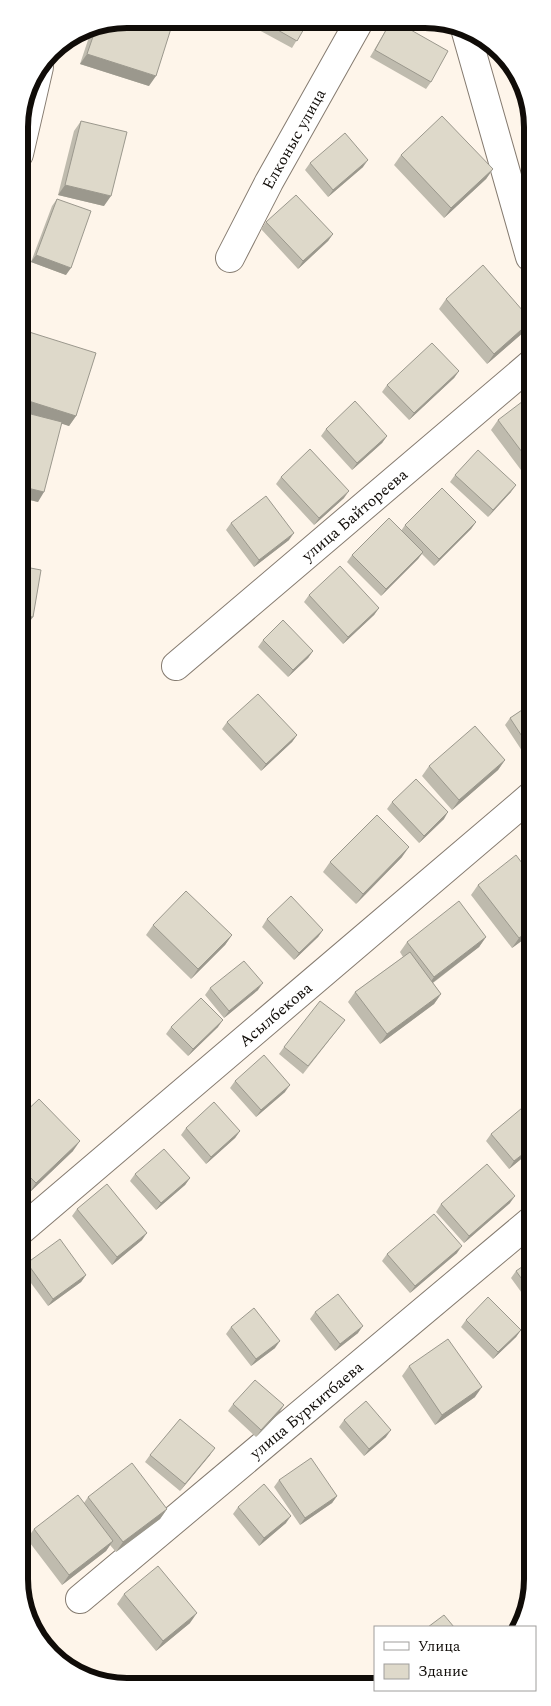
<svg xmlns="http://www.w3.org/2000/svg" width="551" height="1706" viewBox="0 0 551 1706" font-family="Spectral,serif">
	<style>
		.lines { fill: none; stroke-linecap: round; stroke-linejoin: round }
		.minor-casing { stroke: #857b70; stroke-width: 30 }
		.minor { stroke: #fff; stroke-width: 28 }
		.wall { fill: #bfbbae }
		.shaded-wall { fill: #9b988d }
		.building { fill: #ded9ca; stroke: #9b988d }
		.labels { text-anchor: middle; stroke-width: 5; stroke-linejoin: round; paint-order: stroke }
		.street-label { font-size: 16px; fill: #100c08; stroke: #fff }
		.rim { fill: none; stroke: #100c08; stroke-width: 6 }
	</style>
	<rect width="100%" height="100%" fill="#fef5ea"/>
	<g class="lines">
		<g class="minor-casing">
			<g id="minor">
				<path d="M466,32l64,225"/>
				<path d="M19,154l20,-87"/>
				<path id="s1" d="M230,258l39,-76 91,-162"/>
				<path id="s2" d="M176,666l355,-302"/>
				<path id="s3" d="M20,1231l511,-435"/>
				<path id="s4" d="M80,1599l452,-379"/>
			</g>
		</g>
		<use href="#minor" class="minor"/>
	</g>
	<path class="wall" d="M127,19l22,67 -69,-22 13,-39z
		M262,20h47l-17,28 -35,-19z
		M391,21l40,61 -5,7 -56,-32z
		M81,121l23,85 -46,-11 16,-64z
		M401,155l92,14 -7,10 -42,39 -50,-53z
		M310,163l53,4 -35,30 -23,-27z
		M57,199l9,76 -35,-13 21,-56z
		M266,222l67,12 -5,7 -30,28 -37,-40z
		M446,299l79,32 -38,33 -48,-55z
		M26,331l50,85 -7,10 -8,-3 -23,79 -13,-3 11,-84 -17,-5v-70z
		M459,371l-5,7 -45,42 -27,-28 5,-7z
		M498,420l33,43 -10,7 -30,-40z
		M326,429l61,7 -5,7 -30,27 -31,-34z
		M455,475l56,17 -23,25 -38,-35z
		M281,477l63,21 -30,27 -38,-41z
		M476,522l-5,7 -37,37 -12,-12 -4,5 -37,37 -34,-34 5,-7 49,-24 4,-6z
		M231,523l58,17 -35,27 -28,-37z
		M309,595l70,13 -5,7 -31,29 -39,-42z
		M263,640l50,11 -5,7 -20,19 -30,-30z
		M531,704v54l-3,2 -23,-35 5,-7z
		M227,722l70,13 -5,7 -31,29 -39,-42z
		M505,760l-7,10 -46,40 -30,-34 7,-10z
		M392,802l52,17 -25,24 -32,-34z
		M402,857l-46,47 -33,-32 7,-10z
		M531,875v59l-19,14 -41,-53 7,-10z
		M267,919l56,11 -5,7 -24,23 -32,-33z
		M153,925l79,10 -7,10 -34,34 -45,-44z
		M486,937l-7,10 -46,36 8,11 -7,10 -54,40 -32,-42 7,-10 48,-35 -3,-5 7,-10z
		M210,988l48,2 -34,28 -19,-23z
		M345,1020l-42,54 -24,-20 5,-7z
		M171,1027h47l-30,29 -22,-22z
		M235,1081l50,11 -29,25 -26,-29z
		M20,1117l53,34 -44,42 -9,-9z
		M186,1128l54,3 -5,7 -29,26 -25,-29z
		M491,1134l41,16 -23,19 -23,-28z
		M135,1174l55,4 -5,7 -29,25 -26,-29z
		M510,1203l-46,40 -28,-31 5,-8z
		M77,1209l65,31 -30,25 -40,-49z
		M457,1253l-47,40 -28,-32 5,-7z
		M532,1260v47l-21,-29 5,-7z
		M27,1263l59,12 -5,7 -33,24 -26,-35z
		M315,1312l43,21 -23,18 -25,-32z
		M466,1320l55,10 -5,7 -23,22 -32,-32z
		M231,1327l44,21 -24,18 -25,-32z
		M409,1366l66,31 -40,28 -33,-49z
		M233,1404l46,9 -23,24 -28,-26z
		M344,1420l42,17 -22,19 -25,-29z
		M150,1455h60l-30,36 -35,-29z
		M279,1480l58,16 -5,7 -32,22 -26,-38z
		M88,1497l79,12 -7,10 -44,33 -6,-7 -4,6 -44,34 -35,-46 7,-10 50,-26z
		M238,1507l48,16 -27,23 -26,-32z
		M124,1594l66,29 -34,28 -39,-47z"/>
	<path class="shaded-wall" d="M87,54l69,22 -7,10 -69,-22z
		M368,160l-5,7 -35,30 5,-7z
		M493,169l-7,10 -42,39 7,-10z
		M65,185l46,11 -7,10 -46,-11z
		M333,234l-5,7 -30,28 5,-8z
		M36,255l35,13 -5,7 -35,-13z
		M530,322l-5,9 -38,33 7,-10z
		M459,371l-5,7 -45,42 5,-7z
		M19,398l57,18 -7,10 -50,-16z
		M387,436l-5,7 -30,27 5,-7z
		M531,458v5l-10,7 7,-10z
		M516,485l-5,7 -23,25 5,-7z
		M19,486l25,6 -6,10 -19,-5z
		M349,491l-5,7 -30,27 5,-7z
		M476,522l-5,7 -37,37 5,-7z
		M294,533l-5,7 -35,27 5,-7z
		M423,552l-5,7 -37,37 5,-7z
		M379,608l-5,7 -31,29 5,-7z
		M20,615l13,2 -7,10 -6,-1z
		M313,651l-5,7 -20,19 5,-7z
		M297,735l-5,7 -31,29 5,-7z
		M505,760l-7,10 -46,40 7,-10z
		M448,812l-4,7 -25,24 5,-7z
		M409,847l-7,10 -46,47 7,-10z
		M531,929v5l-19,14 7,-10z
		M323,930l-5,7 -24,23 5,-7z
		M232,935l-7,10 -34,34 7,-10z
		M486,937l-7,10 -52,40 7,-10z
		M263,983l-5,7 -34,28 5,-7z
		M441,994l-7,10 -54,40 7,-10z
		M223,1020l-5,7 -30,29 5,-7z
		M290,1085l-5,7 -29,25 5,-7z
		M240,1131l-5,7 -29,26 5,-7z
		M80,1141l-7,10 -44,42 7,-10z
		M532,1147v3l-23,19 5,-8z
		M190,1178l-5,7 -29,25 5,-7z
		M515,1196l-5,7 -46,40 5,-7z
		M147,1233l-5,7 -30,25 5,-8z
		M462,1246l-5,7 -47,40 5,-7z
		M86,1275l-5,7 -33,24 5,-7z
		M363,1326l-5,7 -23,18 5,-7z
		M521,1330l-5,7 -23,22 5,-7z
		M280,1341l-5,7 -24,18 5,-7z
		M482,1387l-7,10 -40,28 7,-10z
		M284,1405l-5,8 -23,24 5,-7z
		M391,1430l-5,7 -22,19 5,-7z
		M215,1448l-5,7 -30,36 5,-7z
		M337,1496l-5,7 -32,22 5,-7z
		M167,1509l-7,10 -44,33 7,-10z
		M291,1516l-5,7 -27,23 5,-8z
		M113,1541l-7,10 -44,34 7,-10z
		M197,1613l-7,10 -34,28 7,-10z"/>
	<path class="building" d="M127,19h47l-18,57 -69,-22 10,-29z
		M263,20h46l-12,21 -35,-20z
		M391,21h4l53,30 -17,31 -56,-32z
		M442,116l51,53 -42,39 -50,-53z
		M81,121l46,11 -16,64 -46,-11z
		M345,133l23,27 -35,30 -23,-27z
		M296,195l37,39 -30,27 -37,-39z
		M57,199l34,12 -20,57 -35,-13z
		M483,265l47,54v3l-36,32 -48,-55z
		M26,331l70,22 -20,63 -57,-18v-46z
		M432,343l27,28 -45,42 -27,-28z
		M531,395v63l-3,2 -30,-40z
		M355,401l32,35 -30,27 -31,-34z
		M19,411l43,11 -18,70 -25,-6z
		M310,449l39,42 -30,27 -38,-41z
		M478,450l38,35 -23,25 -38,-35z
		M442,488l34,34 -37,37 -34,-34z
		M19,495l7,3 -7,14z
		M266,496l28,37 -35,27 -28,-37z
		M389,518l34,34 -37,37 -34,-34z
		M20,566l21,4 -8,47 -13,-2z
		M340,566l39,42 -31,29 -39,-42z
		M283,620l30,31 -20,19 -30,-30z
		M258,694l39,41 -31,29 -39,-42z
		M531,704v46l-21,-32z
		M475,726l30,34 -46,40 -30,-34z
		M416,779l32,33 -24,24 -32,-34z
		M377,815l32,32 -46,47 -33,-32z
		M516,855l15,20v54l-12,9 -41,-53z
		M186,891l46,44 -34,34 -45,-44z
		M291,896l32,34 -24,23 -32,-34z
		M459,901l27,36 -52,40 -27,-35z
		M410,952l31,42 -54,40 -32,-42z
		M244,961l19,22 -34,28 -19,-23z
		M201,998l22,22 -30,29 -22,-22z
		M320,1001l25,19 -37,46 -24,-19z
		M264,1055l26,30 -29,25 -26,-29z
		M39,1099l41,42 -44,42 -16,-16v-50z
		M214,1102l26,29 -29,26 -25,-29z
		M522,1108l9,11 1,28 -18,14 -23,-27z
		M164,1149l26,29 -29,25 -26,-29z
		M487,1164l28,32 -46,40 -28,-32z
		M107,1184l40,49 -30,24 -40,-48z
		M434,1214l28,32 -47,40 -28,-32z
		M60,1239l26,36 -33,24 -26,-36z
		M532,1260v33l-16,-22z
		M338,1294l25,32 -23,18 -25,-32z
		M488,1297l33,33 -23,22 -32,-32z
		M254,1308l26,33 -24,18 -25,-32z
		M448,1339l34,48 -40,28 -33,-49z
		M255,1380l29,25 -23,25 -28,-26z
		M366,1401l25,29 -22,19 -25,-29z
		M180,1419l35,29 -30,36 -35,-29z
		M311,1458l26,38 -32,22 -26,-38z
		M132,1463l35,46 -44,33 -35,-45z
		M264,1484l27,32 -27,22 -26,-31z
		M78,1495l35,46 -44,34 -35,-46z
		M158,1566l39,47 -34,28 -39,-47z
		M444,1615l10,12h-26z"/>
	<g class="labels">
		<g class="street-label">
			<text dy="6" stroke="none"><textPath href="#s1" startOffset="135">Елконыс улица</textPath></text>
			<text dy="6" stroke="none"><textPath href="#s2" startOffset="234">улица Байтореева</textPath></text>
			<text dy="6" stroke="none"><textPath href="#s3" startOffset="335">Асылбекова</textPath></text>
			<text dy="6" stroke="none"><textPath href="#s4" startOffset="295">улица Буркитбаева</textPath></text>
		</g>
	</g>
	<path d="M0 0H551V1706H0ZM127 28H425A99 99 0 0 1 524 127V1579A99 99 0 0 1 425 1678H127A99 99 0 0 1 28 1579V127A99 99 0 0 1 127 28Z" fill="#fff" fill-rule="evenodd"/>
	<path class="rim" d="M127 28H425A99 99 0 0 1 524 127V1579A99 99 0 0 1 425 1678H127A99 99 0 0 1 28 1579V127A99 99 0 0 1 127 28Z"/>
	<rect x="374" y="1626" width="162" height="65" fill="#ffffff" stroke="#9f9e9c"/>
	<rect x="384" y="1642" width="25" height="8" fill="#ffffff" stroke="#9f9e9c"/>
	<text x="418" y="1651" font-size="15" fill="#100c08">Улица</text>
	<rect x="384" y="1664" width="25" height="15" fill="#ded9ca" stroke="#9f9e9c"/>
	<text x="418" y="1676" font-size="15" fill="#100c08">Здание</text>
</svg>
